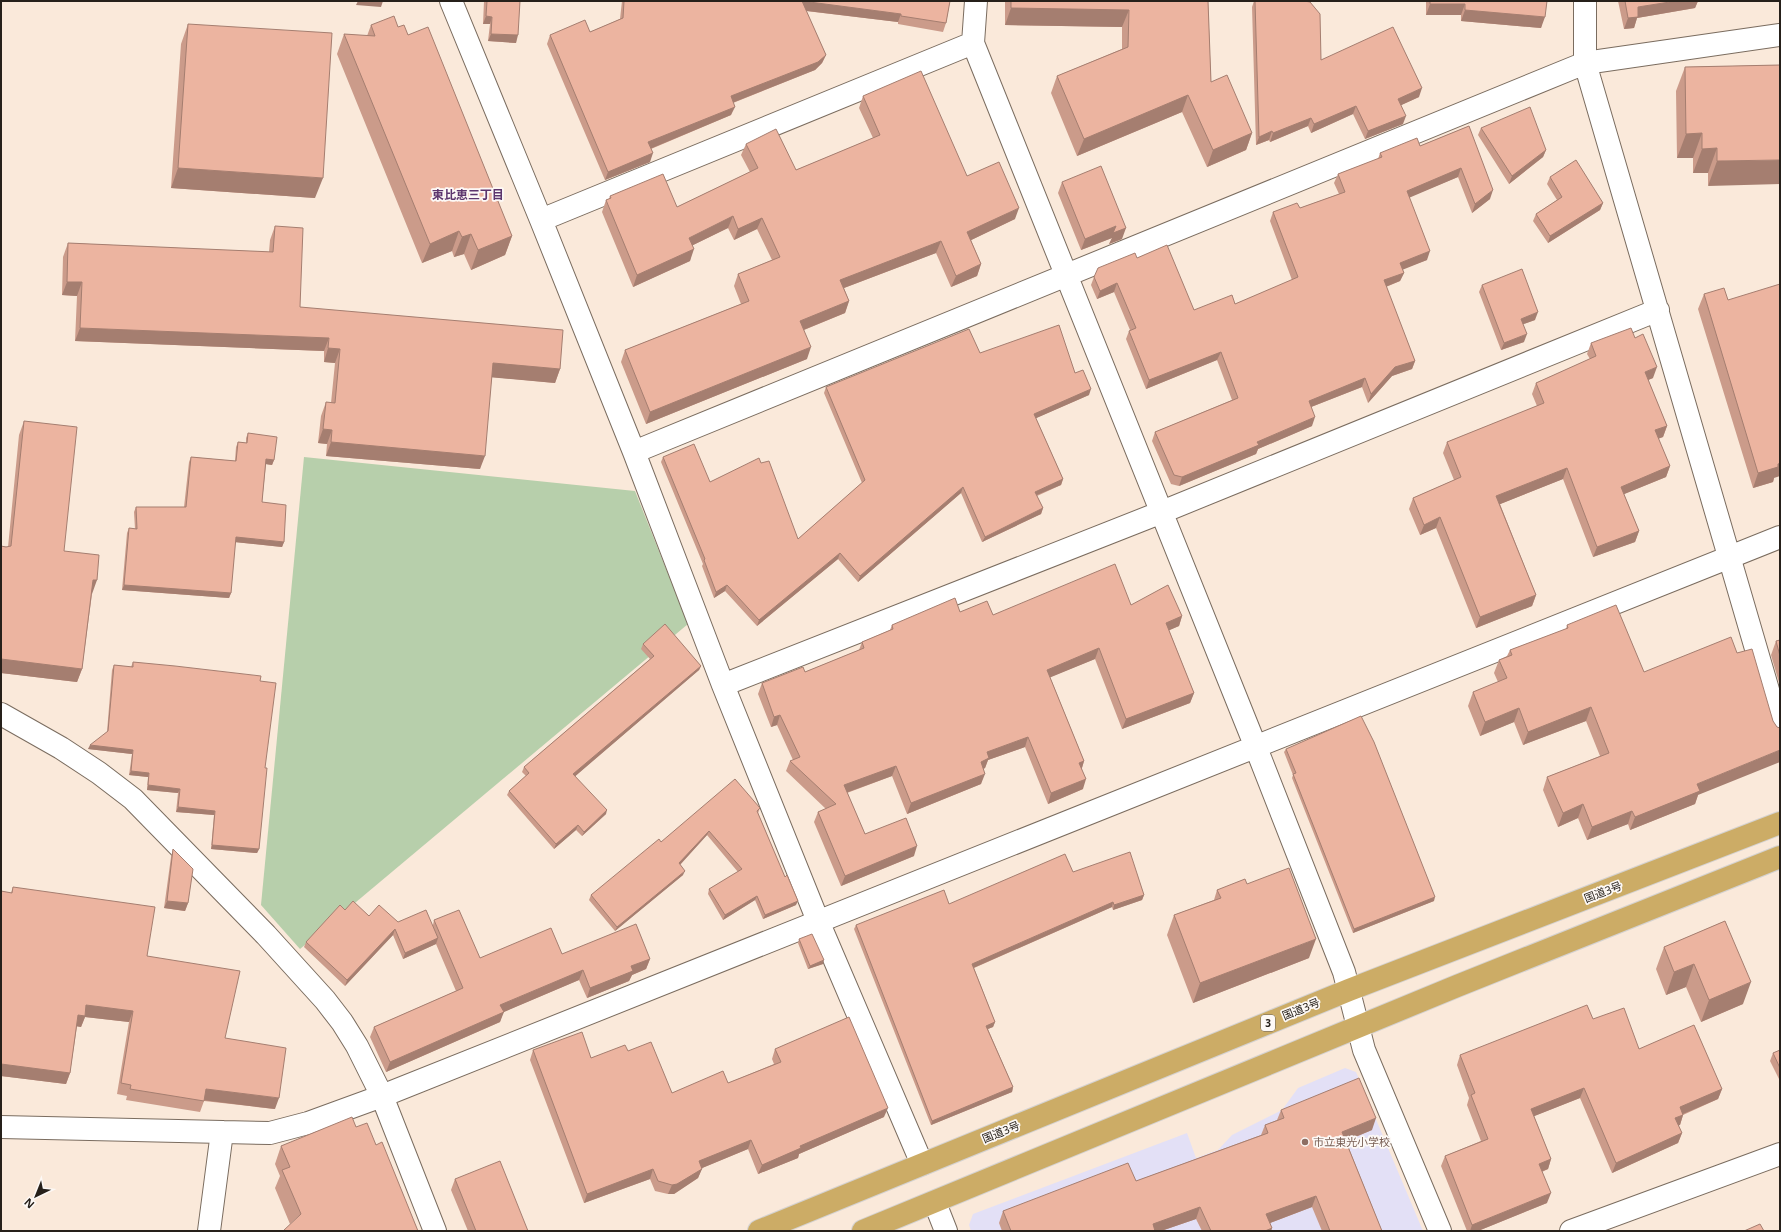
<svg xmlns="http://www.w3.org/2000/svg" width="1781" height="1232" viewBox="0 0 1781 1232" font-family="'Noto Sans','Noto Sans JP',sans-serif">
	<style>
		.education { fill: #e3e0f6 }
		.green { fill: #b7cfab }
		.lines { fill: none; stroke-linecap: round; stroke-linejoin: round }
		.minor-casing { stroke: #7a6c5f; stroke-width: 24 }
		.trunk-casing { stroke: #d4d2d1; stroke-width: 24 }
		.minor { stroke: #fff; stroke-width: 22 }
		.trunk { stroke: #ccac66; stroke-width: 22 }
		.wall { fill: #cb9b8a }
		.shaded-wall { fill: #a57e70 }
		.building { fill: #ecb4a0; stroke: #a57e70 }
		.education-dot { fill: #8d6e63; stroke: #fdf9f6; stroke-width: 1.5 }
		.labels { text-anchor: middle; stroke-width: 3.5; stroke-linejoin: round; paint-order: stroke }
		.shield { fill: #fdf9f6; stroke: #66615c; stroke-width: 1 }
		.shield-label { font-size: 10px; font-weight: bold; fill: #26201a }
		.street-label { font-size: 11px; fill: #26201a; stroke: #fdf9f6 }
		.education-label { font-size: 11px; fill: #785e54; stroke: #fdf9f6; text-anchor: start }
		.neighbourhood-label { font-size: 12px; font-weight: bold; fill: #5d356d; stroke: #fdf9f6 }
	</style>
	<rect width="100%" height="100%" fill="#fae9da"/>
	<path class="education" d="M1345,1068l11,4 67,159h-452l-2,-6 4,-11 214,-81 9,25 22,-8 14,-15 50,-25 16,-22z"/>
	<path class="green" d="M304,457l331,34 53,133 -388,325 -39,-44z"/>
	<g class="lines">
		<g class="minor-casing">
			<path id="minor" d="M451,1l90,219 93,232 89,233 95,236 104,243
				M976,1l-3,42 282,702 89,227 20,78 76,181
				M1585,1v62l195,668
				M541,220l432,-177
				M634,452l951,-389 195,-28
				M723,685l439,-173 496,-202
				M1,714l60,34 38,25 34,26 133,136 59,65 17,22 15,24 25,50 53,135
				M1,1127l269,6 38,-10 74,-27 1398,-559
				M935,1203l11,28
				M209,1231l13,-99
				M1571,1231l209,-77"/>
		</g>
		<g class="trunk-casing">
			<path id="trunk" d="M759,1231l590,-241 431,-167
				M863,1231l594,-245 323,-129"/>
		</g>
		<use href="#minor" class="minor"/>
		<use href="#trunk" class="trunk"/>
	</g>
	<path class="wall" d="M484,1h36l-4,42 -28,-2 2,-17h-7z
		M622,1h328l-4,22 -3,9 -45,-8v-2l-92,-11 20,44 -4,8 -7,7 -82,33 -2,12 -80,34 -1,13 -45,18 -58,-136 3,-9 40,-3 30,-13z
		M1005,1h203l3,81 41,51 -6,17 -39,17 -25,-55 -105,44 -26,-63 6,-17 65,-27v-22l-117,-2z
		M1254,1h50l17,59 98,37 -18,8 2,19 -38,15 -12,-25 -42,19 -3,-7 -38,16 -1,-2 -13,5 -4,-138z
		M1426,1h121l-6,27 -80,-7v-6h-35z
		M1618,1h80l-3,7 -58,10 -3,10 -10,1z
		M188,24l127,174 -144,-10 10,-144z
		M371,25l27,2 10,8 104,201 -7,19 -34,15 -7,-16 -10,3 -2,-6 -30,12 -85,-209 7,-20 23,2z
		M1780,65l-72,121v-13h-15v-15h-16l-1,-67 9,-24z
		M863,96l104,80 48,43 -44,21 10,24 -4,12 -26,11 -15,-34 -92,35 5,13 -4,12 -41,17 3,29 -161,65 -25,-62 4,-12 116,-46 -7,-18 4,-12 34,-14 -15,-31 -23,11 -6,-12 -35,17 -3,16 -57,26 -31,-75 4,-12 3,-1 1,-3 67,11 73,-35 -9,-17 5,-11 50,26 77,-32 -14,-30z
		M1469,126l21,73 -18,14 -14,-36 -49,20 18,63 -25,9 2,4 -4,8 -14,6 29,74 -3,8 -20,7 -24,27 -6,-16 -51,20 1,19 -54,23 -2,5 -77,32 -8,-2 -19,-43 3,-9 77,-32 -15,-40 -71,29 -20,-50 3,-8 1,-1 -16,-38 -17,7 -6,-14 3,-8 43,-19 57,52 41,-6 57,-24 -22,-59 3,-9 27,-4 39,-14 -5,-11 4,-9 40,-15 2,-6 40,-7z
		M1481,128l65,22 -3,7 -34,27 -31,-49z
		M1550,177l53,26 -3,7 -52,33 -15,-22 3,-7 21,-14 -10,-16z
		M1062,182l60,57 -13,5 3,-6 -31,12 -23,-57z
		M275,226l25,81 260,62 -5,14 -63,-6 -12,92 -154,-13 1,-12 -9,-1 3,-27 5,-14 5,1 4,-40 -11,-1v-11l-249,-10 2,-45 -15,-1 1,-38 5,-14 201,9 1,-12z
		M1482,285l53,35 -12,4 1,18 -23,8 -22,-58z
		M1704,294l70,184 -1,4 -20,6 -55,-179z
		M1591,343l62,35 -5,2 19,46 -4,11 -5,2 12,27 -4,11 -42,17 15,37 -4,11 -42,15 -30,-78 -63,25 36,91 -4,11 -56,22 -40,-100 -16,7 -11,-26 4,-11 41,-18 -11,-27 4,-11 90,-36 -5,-12 4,-11 54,-24 -3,-5z
		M980,353l95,20 14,22 -53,23 27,61 -2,6 -24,11 6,12 -2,6 -59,28 -21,-49 -103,89 -20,-23 -81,67 -32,-35 -11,7 -12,-32 1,-2 -42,-102 2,-5 47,25 88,57 64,-56 -38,-90 2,-6z
		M24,421l40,130 28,43 -10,75 -5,13 -76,-9v-127l7,1 11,-112z
		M248,433l26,27 -2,5 -6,-1 -4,38 22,40 -2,5 -47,-5 -4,51 -2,5 -107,-8 5,-57 2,-5 6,1 -1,-17 2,-5h48l5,-45 2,-5 44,4 1,-14 2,-5 8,1v-5z
		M1131,605l51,11 -3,10 -10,4 25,63 -4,10 -68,26 -27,-70 -45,18 34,84 -2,7 1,21 -35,15 -23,-57 -37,13 -3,8 -2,1 -2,15 -74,30 -15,-38 -45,17 18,41 49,22 -73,30 -27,-64 4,-10 8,-3 -40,-38 4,-10 3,-1 -16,-35 -6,2 -13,-33 4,-11 43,-11 54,-22 3,-8 28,-12 2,-5 68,-13 33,3z
		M1567,625l77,47 54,123 -3,9 -65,26 -2,-6 -41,16 -9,-22 -20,9 -15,-37 4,-13 53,-21 -14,-35 -63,24 -9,-23 -34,14 -12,-30 5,-14 25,-10 -4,-9 5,-13 8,-4 3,-6 56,-21z
		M1780,640v46l-9,-31 5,-14z
		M643,644l58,22 -2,4 -124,106 31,38 -24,22 -6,-6 -22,19 -47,-54 2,-4 17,-15 -4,-4 2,-5 126,-108 -9,-10z
		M133,662l127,19 5,87 -6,81 -2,4 -46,-4 3,-34 -38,-3 2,-19 -31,-3 1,-13 -19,-2 3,-21 -44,-5 19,-17 5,-62 2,-5 17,2z
		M1286,749l148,152 -81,32 -61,-155 1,-3 -9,-23z
		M760,808l-2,5 38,92 -33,14 -8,-19 -32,20 -15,-26 1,-5 29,-17 -31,-37 -27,30 3,10 -68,56 -26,-31 2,-5 70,-53z
		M173,849l15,54 -3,8 -21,-3 7,-51z
		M1247,884l62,74 -116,45 -26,-68 7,-20 40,-15 3,-10z
		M13,887l134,69 78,82 50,71 -71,-8 -4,11 -74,-12 1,-4 -10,-2 12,-72 -44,-5 -4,10 -4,-1 -7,47 -4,11 -65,-8v-185l10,2z
		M1144,895l-2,5 -29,10 -1,-3 -138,61 21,54 -2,5 -5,2 25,58 -1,5 -81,33 -77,-196 2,-4 93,-21z
		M345,910l24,6 29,6 35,3 1,-5 46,38 82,-4 88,5 -4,10 -14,6 -3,6 -42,17 -8,-18 -76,32 -3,10 -114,50 -16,-35 4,-10 82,-36 -20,-47 -33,15 -10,-24 -48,51 -41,-39 2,-5z
		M1725,921l18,83 -42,18 -15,-35 -20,8 -10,-26 8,-22z
		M799,939l24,25 -15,5 -10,-26z
		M1593,1019l46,30 83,40 -4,10 -35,16 -3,10h-2l4,8 -4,10 -66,30 -32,-75 -46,18 17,43 -3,10 -6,3 5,31 -69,28h-11l-26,-65 4,-10 36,-15 -14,-36 2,-7 -12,-33 3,-10z
		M775,1049l109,68 -85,37 -1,4 -40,16 -10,-25 -46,19 -4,10 -24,16h-6l-13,-3 -5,-12 -66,24 -54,-143 3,-10 58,8 37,-7 44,42 56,-10 46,-19 -2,-5z
		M1780,1050v31l-10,-20 3,-8z
		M1281,1110l91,20 -26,11 36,90h-60l-10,-24 -42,16 2,5 -1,3h-69l-6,-12 -35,12h-159l-3,-8 4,-12 133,-30 125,-46 4,-10 12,-5z
		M356,1127l20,18 -86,79 -15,-36 5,-12 -5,-12 6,-18z
		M455,1179l73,52h-60l-17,-41z"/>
	<path class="shaded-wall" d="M358,1h25l-2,6 -25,-2z
		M802,1l99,13 -3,8 -99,-12z
		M1676,1h22l-3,7 -58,10 -3,10 -10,1 4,-11 10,-11z
		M1430,4h35l-4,11h-35z
		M1011,8l118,2 -7,17 -117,-2z
		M1465,10l80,7 -4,11 -80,-7z
		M486,16l6,1 -2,7h-7z
		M491,34l27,1 -2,8 -28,-2z
		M826,55l-4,8 -7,7 -88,35 4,-9z
		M1422,88l-3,9 -24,11 3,-9z
		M1188,95l-6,17 -105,44 7,-17z
		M1356,106l-3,8 -42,19 3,-9z
		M735,107l-4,8 -86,36 3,-9z
		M1406,116l-3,8 -38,15 3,-8z
		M1311,118l-3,8 -38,16 3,-9z
		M1272,131l-3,9 -13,5 3,-8z
		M1252,133l-6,17 -39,17 6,-17z
		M1702,133l-9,25h-16l9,-24z
		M1717,148l-9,25h-15l9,-24z
		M1546,150l-3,7 -34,27 3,-8z
		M653,153l-3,9 -45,18 3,-8z
		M1780,160v24l-72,2 9,-25z
		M178,168l145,10 -8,20 -144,-10z
		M1461,168l-3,9 -54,23 3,-9z
		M1493,190l-3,9 -18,14 3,-9z
		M1603,203l-3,7 -52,33 2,-7z
		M1019,208l-4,11 -52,25 4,-12z
		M733,216l-5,12 -43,21 4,-11z
		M762,218l-5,11 -23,11 4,-11z
		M1116,226l10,2 -4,11 -13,5 3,-6 -31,12 4,-11z
		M459,231l-7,20 -30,12 8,-19z
		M471,234l-7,20 -10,3 8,-20z
		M512,236l-7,19 -34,15 7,-20z
		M941,241l-5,12 -100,38 4,-11z
		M694,249l-4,12 -57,26 4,-12z
		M1430,251l-3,9 -30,12 3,-9z
		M981,264l-4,12 -26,11 5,-11z
		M1404,273l-4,8 -20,8 4,-9z
		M67,282h15l-5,14 -15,-1z
		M1117,283l-3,9 -17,7 3,-8z
		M849,301l-4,12 -49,20 4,-12z
		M1538,312l-3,8 -17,6 3,-7z
		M80,328l249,10 -5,13 -249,-10z
		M1527,334l-3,8 -23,8 3,-7z
		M811,347l-4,12 -161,65 4,-12z
		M328,348l12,1 -5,14 -11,-1z
		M1221,352l-4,8 -71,29 3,-9z
		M1415,361l-3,8 -20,7 -24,27 3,-9 24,-27z
		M493,363l67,6 -5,14 -67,-6z
		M1657,367l-4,11 -12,5 4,-11z
		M1365,378l-3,9 -56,22 3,-8z
		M1091,389l-2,6 -57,25 2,-6z
		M1315,417l-3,9 -54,23 -2,5 -77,32 3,-9 75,-35z
		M1667,426l-4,11 -12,4 4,-11z
		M323,429l9,1 -5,14 -9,-1z
		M331,442l154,14 -5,13 -154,-13z
		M266,459l8,1 -2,5 -7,-1z
		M1780,463v13l-6,2 -1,4 -20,6 5,-15z
		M1670,466l-4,11 -49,20 4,-10z
		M1567,468l-4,11 -70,28 3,-11z
		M1063,479l-2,6 -29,12 3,-5z
		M963,487l-2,6 -103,89 2,-6z
		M1043,508l-2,6 -59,28 3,-5z
		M1440,517l-4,11 -16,7 4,-10z
		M1639,531l-4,11 -42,15 4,-10z
		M236,537l48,5 -2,5 -48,-5z
		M840,553l-2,6 -81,67 2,-6z
		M93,580h4l-5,14h-4z
		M124,585l107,8 -2,5 -107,-8z
		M727,585l-2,6 -11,7 2,-6z
		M1536,595l-4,11 -56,22 4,-11z
		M1182,616l-3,10 -16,7 3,-10z
		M1099,648l-4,11 -51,21 3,-10z
		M1,659l81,10 -5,13 -76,-9z
		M701,666l-2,4 -127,109 1,-5z
		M1194,693l-4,10 -68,26 4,-10z
		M1591,707l-5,14 -63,24 5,-13z
		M1519,708l-5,14 -34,14 5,-14z
		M780,715l-3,10 -6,2 3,-10z
		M1028,737l-3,10 -37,13 -3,8 -8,4 4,-10 6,-10z
		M90,745l43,5 -1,4 -44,-5z
		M1780,750v12l-82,33 -3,9 -65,26 5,-13 62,-33z
		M1084,761l-3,10 -2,-8z
		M896,766l-4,10 -52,19 4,-10z
		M131,771l18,2 -1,4 -19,-2z
		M985,774l-4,10 -74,30 4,-11z
		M1086,779l-3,10 -35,15 3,-11z
		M148,785l32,4 -2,4 -31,-3z
		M1583,804l-5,14 -20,9 5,-14z
		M178,807l37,4 -1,4 -38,-3z
		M607,810l-1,4 -24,22 2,-4z
		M1632,811l-4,13 -41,16 5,-13z
		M578,825l-2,5 -22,19 2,-5z
		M709,831l-2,4 -30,33 2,-5z
		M212,845l47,4 -2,4 -46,-4z
		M917,846l-3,10 -73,30 4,-10z
		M685,871l-2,4 -68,56 2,-4z
		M1144,895l-2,5 -29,10 1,-5z
		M757,896l-2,4 -32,20 2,-5z
		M1435,897l-1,4 -81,32 1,-4z
		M167,901l21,2 -3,8 -21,-3z
		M798,901l-2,4 -33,14 2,-4z
		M1113,902l-1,5 -141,62 1,-5z
		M395,929l-2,6 -48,51 2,-6z
		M438,938l-2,6 -33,15 2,-6z
		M1316,939l-7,19 -116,45 7,-20z
		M650,959l-4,10 -14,6 -3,6 -42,17 3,-10 41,-22z
		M824,960l-1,4 -15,5 2,-3z
		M1694,964l-8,23 -20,8 8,-23z
		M583,970l-4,10 -82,35 3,-10z
		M1751,982l-8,22 -42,18 8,-22z
		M86,1005l47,6 -4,11 -44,-5 -4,10 -7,-1 4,-11z
		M504,1012l-4,10 -114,50 4,-10z
		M995,1022l-2,5 -8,3 1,-4z
		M1,1064l69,9 -4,11 -65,-8z
		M1013,1087l-1,5 -81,33 1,-4z
		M1584,1088l-4,10 -53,21 4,-10z
		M206,1089l73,9 -4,11 -73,-9z
		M1722,1089l-4,10 -42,18 4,-10z
		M888,1108l-4,9 -85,37 -1,4 -40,16 4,-9 38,-19z
		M1683,1115l-3,10 -8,3 3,-10z
		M1376,1118l-4,12 -34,14 4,-12z
		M1682,1133l-4,10 -66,30 4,-10z
		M751,1140l-3,9 -53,22 4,-10z
		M1551,1159l-3,10 -13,5 4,-10z
		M653,1169l-3,10 -66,24 3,-9z
		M702,1169l-4,9 -24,16h-6l4,-9z
		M1551,1193l-4,10 -69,28h-8l2,-6z
		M1316,1196l-4,11 -50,19 4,-12z
		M1200,1207l-4,12 -35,12h-11l3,-7z
		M1272,1228l-1,3h-6z"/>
	<path class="building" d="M487,1h33l-2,34 -27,-1 1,-17 -6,-1z
		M624,1h326l-4,22 -45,-7v-2l-99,-13 24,54 -8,7 -87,34 4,11 -87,35 5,11 -45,19 -58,-137 35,-15 5,12 33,-14z
		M1011,1h197l3,81 16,-7 25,58 -39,17 -25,-55 -104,44 -27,-63 71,-29 1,-37 -118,-2z
		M1255,1h49l6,1 10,12 1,46 72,-33 29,61 -24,11 8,17 -38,15 -12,-25 -42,18 -3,-6 -38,15 -1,-2 -13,6z
		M1430,1h117l-2,16 -80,-7v-6h-35z
		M1625,1h51l-38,6v10l-10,1z
		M394,16l4,11 6,-2 4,10 20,-8 84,209 -34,14 -7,-16 -9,3 -3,-6 -29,13 -86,-210 31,2 -4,-11z
		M188,24l144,9 -9,145 -145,-10z
		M1780,65v95l-63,1v-13l-15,1v-16l-16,1 -1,-67z
		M921,71l46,105 32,-14 20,46 -52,24 14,32 -25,12 -15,-35 -101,39 9,21 -49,20 11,26 -161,65 -25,-62 124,-49 -11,-27 42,-17 -18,-39 -24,11 -5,-13 -44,22 5,11 -57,26 -31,-75 5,-2 -1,-2 53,-22 14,33 81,-39 -12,-24 30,-15 20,41 84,-35 -17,-39z
		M1530,107l16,43 -34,26 -31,-48z
		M1469,126l24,64 -18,14 -14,-36 -54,23 23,60 -30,12 4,10 -20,7 31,81 -20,6 -24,27 -6,-16 -56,23 6,16 -58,25 2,3 -77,32 -8,-2 -19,-43 83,-34 -17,-46 -72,28 -20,-49 7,-3 -19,-45 -17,8 -6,-14 4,-9 37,-15 2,5 30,-13 27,65 38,-15 3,9 63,-27 -25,-65 24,-9 3,5 45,-16 -7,-18 44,-17 -2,-4 37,-15 3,8z
		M1576,160l27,43 -53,33 -14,-22 26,-17 -12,-20z
		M1101,166l25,62 -13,5 3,-7 -31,13 -23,-57z
		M275,226l28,2 -3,79 263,23 -3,39 -67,-6 -8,93 -154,-14 1,-12 -9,-1 3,-27 9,1 5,-54 -12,-1 1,-10 -249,-10 2,-46h-15l1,-39 205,9z
		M1522,269l16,43 -17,7 6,15 -23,9 -22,-58z
		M1780,284v179l-2,1v3l-20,6 -54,-179 20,-6 4,12z
		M1059,325l16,48 8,-3 8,19 -57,25 29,65 -28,13 8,16 -58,29 -22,-50 -103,89 -20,-23 -81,67 -32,-35 -11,7 -12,-32 1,-1 -42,-102 31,-13 16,38 49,-24 2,5 8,-2 29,78 67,-59 -39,-93 143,-58 11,24z
		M1631,328l4,10 8,-4 14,33 -12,5 22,54 -12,4 15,36 -49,21 18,44 -42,16 -30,-79 -71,28 40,99 -56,22 -40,-100 -16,8 -11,-27 48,-21 -14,-35 97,-39 -8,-20 60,-27 -5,-13z
		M24,421l53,6 -13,124 35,4 -2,25h-4l-11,89 -81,-10v-113l5,1 5,-1z
		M248,433l29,4 -3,23 -8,-1 -4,43 24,3 -2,37 -48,-5 -5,56 -107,-8 5,-57 8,1 -1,-22h50l5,-50 45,4 2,-19 9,1z
		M1115,564l16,41 37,-20 14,31 -16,7 28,70 -68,26 -27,-71 -52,22 37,91 -5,2 7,16 -35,14 -23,-56 -41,15 2,6 -8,4 4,12 -74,29 -15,-37 -52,19 21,49 41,-16 11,28 -72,30 -27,-64 18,-8 -46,-43 10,-4 -20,-42 -6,2 -12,-34 41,-16 2,5 59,-24 -2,-6 31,-13 -1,-4 63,-27 5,14 27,-11 6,14z
		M1616,605l28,67 87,-35 6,16 15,-4 21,72 4,6 3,1v22l-83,34 3,7 -65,26 -3,-6 -40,16 -9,-23 -20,9 -16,-36 62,-24 -18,-46 -63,25 -9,-24 -34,14 -12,-30 34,-14 -8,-18 13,-5 -2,-5 58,-22 -1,-3z
		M665,624l36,42 -128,108 34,36 -23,22 -6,-7 -22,19 -47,-53 20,-18 -5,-6 130,-111 -11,-12z
		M1780,640v16l-4,-15z
		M133,662l42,4 86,10 -1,5 16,2 -11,85h2l-8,81 -47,-4 3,-34 -37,-4 2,-18 -32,-4 1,-12 -18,-2 2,-21 -43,-5 18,-14 6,-66 19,2z
		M1361,716l13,26 61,155 -81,32 -61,-155 3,-1 -10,-24z
		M735,779l25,29 -3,3 28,66 2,-2 11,26 -33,14 -8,-19 -32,19 -16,-26 33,-20 -33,-38 -30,32 6,8 -68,56 -26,-32 68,-56 2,3z
		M173,849l20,20 -5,34 -21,-2z
		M1130,852l14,43 -30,10 -1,-3 -141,62 23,58 -9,4 27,61 -81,34 -76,-196 88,-35 5,14 116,-50 8,18z
		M1289,868l27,71 -116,44 -26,-68 47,-17 -4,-8 28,-11 2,5z
		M13,887l142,20 -8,49 93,15 -15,67 61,10 -7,50 -73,-9 -2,12 -74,-12 1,-4 -10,-2 12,-72 -47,-6 -1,11 -7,-1 -8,58 -69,-9v-173l11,2z
		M353,901l16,15 10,-11 19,17 28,-12 12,28 -33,15 -10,-24 -48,51 -41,-38 34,-37 5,5z
		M459,910l21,48 71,-30 11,26 74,-30 14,35 -19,7 2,5 -43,17 -7,-18 -83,35 4,7 -114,50 -16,-35 89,-39 -29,-68z
		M1725,921l26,61 -42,18 -15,-36 -20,8 -10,-25z
		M812,934l12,26 -14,6 -11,-27z
		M1587,1005l6,14 31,-11 15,41 55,-24 28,64 -42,18 3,8 -8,3 7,15 -66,30 -32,-75 -53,21 20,50 -12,5 12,29 -79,32 -27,-69 43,-17 -17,-44 4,-2 -15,-38z
		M849,1017l39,91 -88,38 1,2 -39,17 -11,-25 -52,21 3,8 -25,15 -5,1 -14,-4 -5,-12 -66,25 -54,-144 49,-18 9,26 34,-13 3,6 23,-9 21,51 51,-22 5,12 53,-21 -6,-13z
		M1780,1050v18l-7,-15z
		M1359,1078l17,40 -34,14 40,99h-52l-14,-35 -50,18 6,14 -7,3h-54l-11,-24 -47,17 2,7h-144l-8,-20 125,-48 8,18 132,-48 -3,-8 19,-7 -3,-8z
		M352,1117l4,10 11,-4 9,22 6,-3 36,89h-135l18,-17 -19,-44 8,-3 -9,-21z
		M500,1161l28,70h-52l-21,-52z
		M1760,1224l4,7h-20z"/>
	<circle class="education-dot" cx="1305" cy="1142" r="4"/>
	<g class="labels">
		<rect class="shield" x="1261" y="1015" width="14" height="16" rx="3"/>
		<g class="shield-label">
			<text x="1268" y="1027">3</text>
		</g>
		<g class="street-label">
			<text transform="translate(1603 892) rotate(-21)" y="4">国道3号</text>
			<text transform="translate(1301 1009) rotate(-22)" y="4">国道3号</text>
			<text transform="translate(1001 1132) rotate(-22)" y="4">国道3号</text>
		</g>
		<g class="education-label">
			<text x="1313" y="1146">市立東光小学校</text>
		</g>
		<g class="neighbourhood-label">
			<text x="468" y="199">東比恵三丁目</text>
		</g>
	</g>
	<rect width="1781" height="1232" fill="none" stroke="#26201a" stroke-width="4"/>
	<g transform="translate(36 1196) rotate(223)" stroke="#fdf9f6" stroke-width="3" paint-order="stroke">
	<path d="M0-3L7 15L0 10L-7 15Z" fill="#26201a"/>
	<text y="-6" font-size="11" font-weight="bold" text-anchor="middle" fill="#26201a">N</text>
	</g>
</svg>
